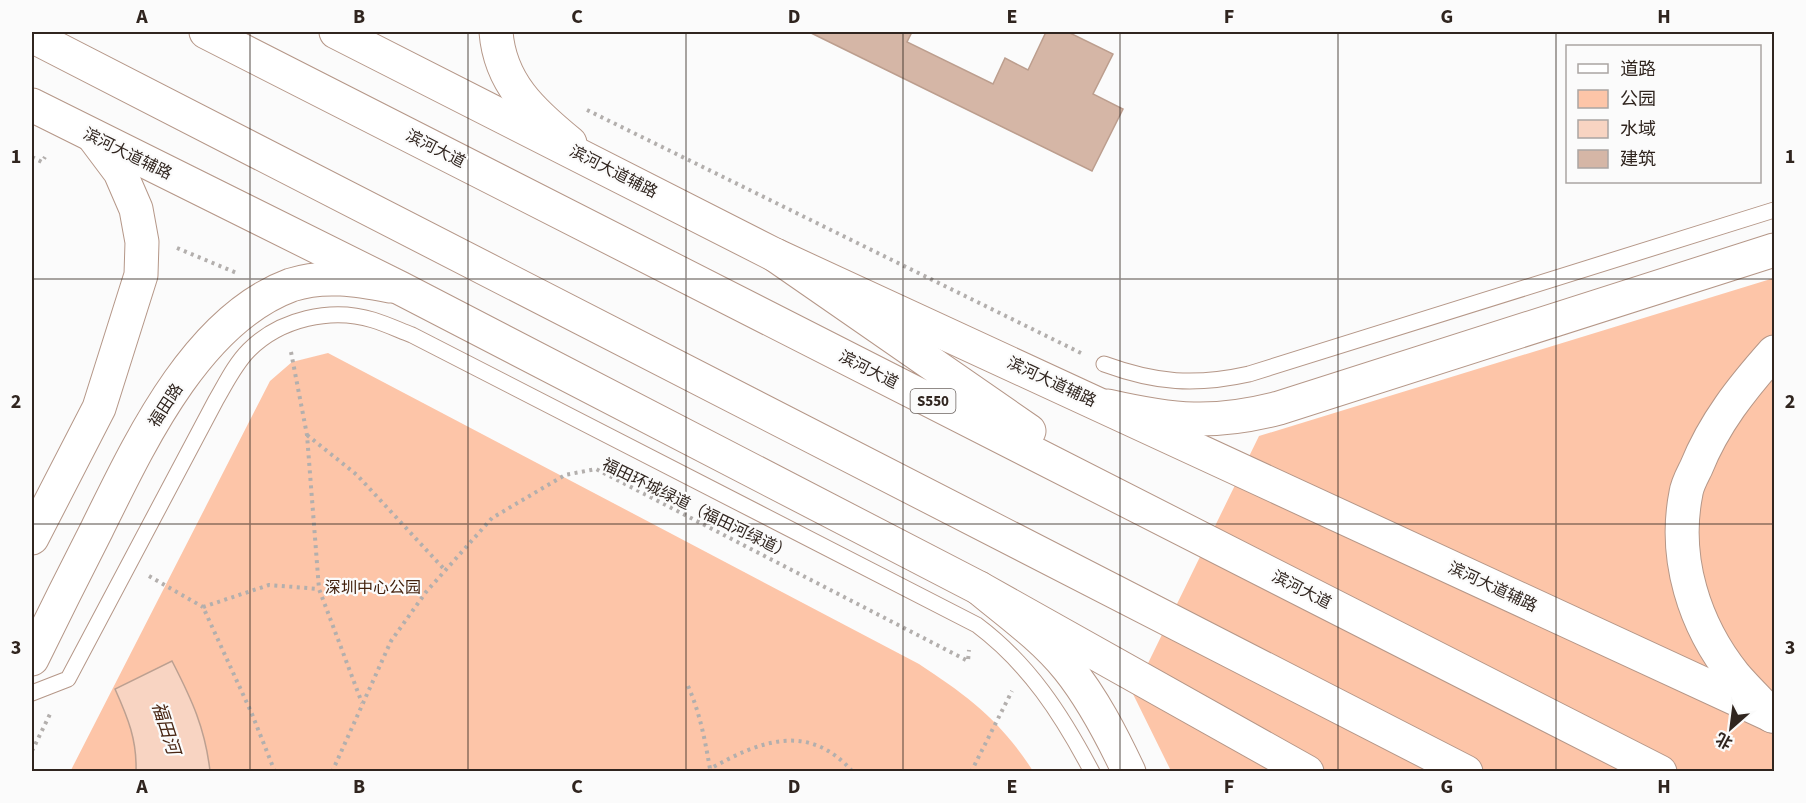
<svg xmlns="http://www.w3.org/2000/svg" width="1806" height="803" viewBox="0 0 1806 803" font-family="'Source Sans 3','Noto Sans SC',sans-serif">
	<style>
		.green { fill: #fdc5a8 }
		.water { fill: #f8d4c2; stroke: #bca091; stroke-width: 1.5 }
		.building { fill: #d5b6a6; stroke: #bc9e8e; stroke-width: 1.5 }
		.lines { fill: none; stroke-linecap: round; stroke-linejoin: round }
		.lane-casing { stroke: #b59788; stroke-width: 17 }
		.secondary-casing { stroke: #b59788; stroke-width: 35 }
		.primary-casing { stroke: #b59788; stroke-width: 35 }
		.highway-casing { stroke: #b59788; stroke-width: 35 }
		.path { stroke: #b3afad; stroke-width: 4; stroke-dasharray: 3 4.5; stroke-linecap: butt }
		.lane { stroke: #fff; stroke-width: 15 }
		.secondary { stroke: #fff; stroke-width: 33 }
		.primary { stroke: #fff; stroke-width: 33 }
		.highway { stroke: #fff; stroke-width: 33 }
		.grid { fill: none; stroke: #30251f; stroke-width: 1.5; stroke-opacity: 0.55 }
		.labels { text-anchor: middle; stroke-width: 4.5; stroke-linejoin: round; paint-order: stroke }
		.shield { fill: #fbfbfb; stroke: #6d6561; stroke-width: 1.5 }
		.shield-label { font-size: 15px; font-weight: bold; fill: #30251f }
		.street-label { font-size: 16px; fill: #30251f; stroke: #fbfbfb }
		.park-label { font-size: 16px; fill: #44220e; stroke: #fbfbfb }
		.water-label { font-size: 18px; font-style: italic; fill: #482613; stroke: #fbfbfb }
		.neatline { fill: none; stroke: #30251f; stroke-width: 2 }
		.grid-label { font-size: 20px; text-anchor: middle; font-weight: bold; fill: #30251f }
	</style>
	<rect width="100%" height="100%" fill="#fbfbfb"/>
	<path class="green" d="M1774,278v493h-603l-38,-77 126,-258z
		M328,353l591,311c50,33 81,56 114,107l-963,1 200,-391 22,-19z"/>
	<path class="water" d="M172,661c20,39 33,67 38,110h-74c1,-31 -8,-53 -21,-82z"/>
	<path class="building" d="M809,32h103l-5,10 86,42 12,-26 23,12 18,-38h22l45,22 -20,40 30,15 -31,62z"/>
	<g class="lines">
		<g class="lane-casing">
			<path id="lane" d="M1104,364c52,19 91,22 145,10l525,-164
				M32,693l36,-14 148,-279c10,-17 19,-36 33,-50 31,-31 82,-43 124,-30 13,4 26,10 39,15l565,290c52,39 85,90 115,147"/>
		</g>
		<g class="secondary-casing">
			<path id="secondary" d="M496,32c4,51 36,80 74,111
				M32,538l67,-130 42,-133 1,-33 -6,-33 -16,-37 -27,-36
				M32,659c21,-43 43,-87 65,-130 42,-85 99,-209 194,-244 33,-11 67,-5 99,1"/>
		</g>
		<g class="primary-casing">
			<path id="primary" d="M336,32l439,223 998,461
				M32,105l368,183 579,300 328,184"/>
		</g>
		<g class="highway-casing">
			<path id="highway" d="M206,32l1454,740
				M32,36l1434,736
				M775,255l254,176
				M1108,406c66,15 105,19 171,2l495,-158
				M979,588c30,25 64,49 89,80 25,31 44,68 61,104
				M1772,716c-12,-14 -25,-26 -37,-40 -41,-51 -62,-118 -49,-183 1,-8 6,-17 10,-25 18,-45 46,-80 78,-116"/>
		</g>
		<path class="path" d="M587,110l496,244
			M32,157l10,5 3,-5
			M177,248l62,26
			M291,352l16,83 12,154 43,114
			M307,435l50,40 88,95
			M149,576l54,31
			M688,686c12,27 17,54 22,83l-3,3
			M32,751l18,-37
			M275,772l-23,-58 -49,-107 66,-22 50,4
			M332,772l59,-131 35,-49 66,-74 73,-43 31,-6 372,192 1,-11
			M711,772l-1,-3c51,-29 99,-47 143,3
			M971,772l41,-81"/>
		<use href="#lane" class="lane"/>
		<use href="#secondary" class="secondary"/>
		<use href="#primary" class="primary"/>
		<use href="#highway" class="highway"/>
	</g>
	<path class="grid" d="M250,32v740M468,32v740M686,32v740M903,32v740M1120,32v740M1338,32v740M1556,32v740M32,279h1742M32,524h1742"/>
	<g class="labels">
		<rect class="shield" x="910.5" y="389" width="45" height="24" rx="4.5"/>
		<g class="shield-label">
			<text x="933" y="406">S550</text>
		</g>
		<g class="street-label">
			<text transform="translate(436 148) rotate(27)" y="6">滨河大道</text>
			<text transform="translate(128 153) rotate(26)" y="6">滨河大道辅路</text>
			<text transform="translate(614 171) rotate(27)" y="6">滨河大道辅路</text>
			<text transform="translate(869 369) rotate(27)" y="6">滨河大道</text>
			<text transform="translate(1052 381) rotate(25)" y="6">滨河大道辅路</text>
			<text transform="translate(165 405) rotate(-57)" y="6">福田路</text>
			<text transform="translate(697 508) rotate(26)" y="6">福田环城绿道（福田河绿道）</text>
			<text transform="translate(1493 586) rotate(25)" y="6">滨河大道辅路</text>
			<text transform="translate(1302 589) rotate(27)" y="6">滨河大道</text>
		</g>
		<g class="park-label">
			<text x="373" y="593">深圳中心公园</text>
		</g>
		<g class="water-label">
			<text transform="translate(166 728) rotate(72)" y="6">福田河</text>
		</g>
	</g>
	<rect width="1806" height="803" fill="none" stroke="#fbfbfb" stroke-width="66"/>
	<rect x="1566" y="45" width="195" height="138" fill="#fbfbfb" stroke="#aaa5a3" stroke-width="1.5"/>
	<rect x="1578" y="64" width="30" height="9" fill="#ffffff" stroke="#aaa5a3" stroke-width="1.5"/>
	<text x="1620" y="75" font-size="18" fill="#30251f">道路</text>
	<rect x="1578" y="90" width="30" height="18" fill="#fdc5a8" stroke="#aaa5a3" stroke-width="1.5"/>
	<text x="1620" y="105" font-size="18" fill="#30251f">公园</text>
	<rect x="1578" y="120" width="30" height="18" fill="#f8d4c2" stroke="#aaa5a3" stroke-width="1.5"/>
	<text x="1620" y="135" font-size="18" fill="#30251f">水域</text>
	<rect x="1578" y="150" width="30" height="18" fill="#d5b6a6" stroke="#aaa5a3" stroke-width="1.5"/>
	<text x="1620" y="165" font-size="18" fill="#30251f">建筑</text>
	<g transform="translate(1731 728) rotate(208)" stroke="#fbfbfb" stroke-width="4.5" paint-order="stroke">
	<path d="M0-4.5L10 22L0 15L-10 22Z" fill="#30251f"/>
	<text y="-9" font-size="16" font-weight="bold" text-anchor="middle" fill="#30251f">北</text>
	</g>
	<rect x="33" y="33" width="1740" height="737" class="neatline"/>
	<g class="grid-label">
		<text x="142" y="23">A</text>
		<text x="359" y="23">B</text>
		<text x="577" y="23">C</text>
		<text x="794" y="23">D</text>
		<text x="1012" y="23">E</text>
		<text x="1229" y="23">F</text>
		<text x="1447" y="23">G</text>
		<text x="1664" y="23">H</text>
		<text x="16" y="163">1</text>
		<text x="1790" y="163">1</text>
		<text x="16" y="408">2</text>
		<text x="1790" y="408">2</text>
		<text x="16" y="654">3</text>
		<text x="1790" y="654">3</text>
		<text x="142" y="793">A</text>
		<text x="359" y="793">B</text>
		<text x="577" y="793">C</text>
		<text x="794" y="793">D</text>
		<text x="1012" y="793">E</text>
		<text x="1229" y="793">F</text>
		<text x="1447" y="793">G</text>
		<text x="1664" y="793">H</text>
	</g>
</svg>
